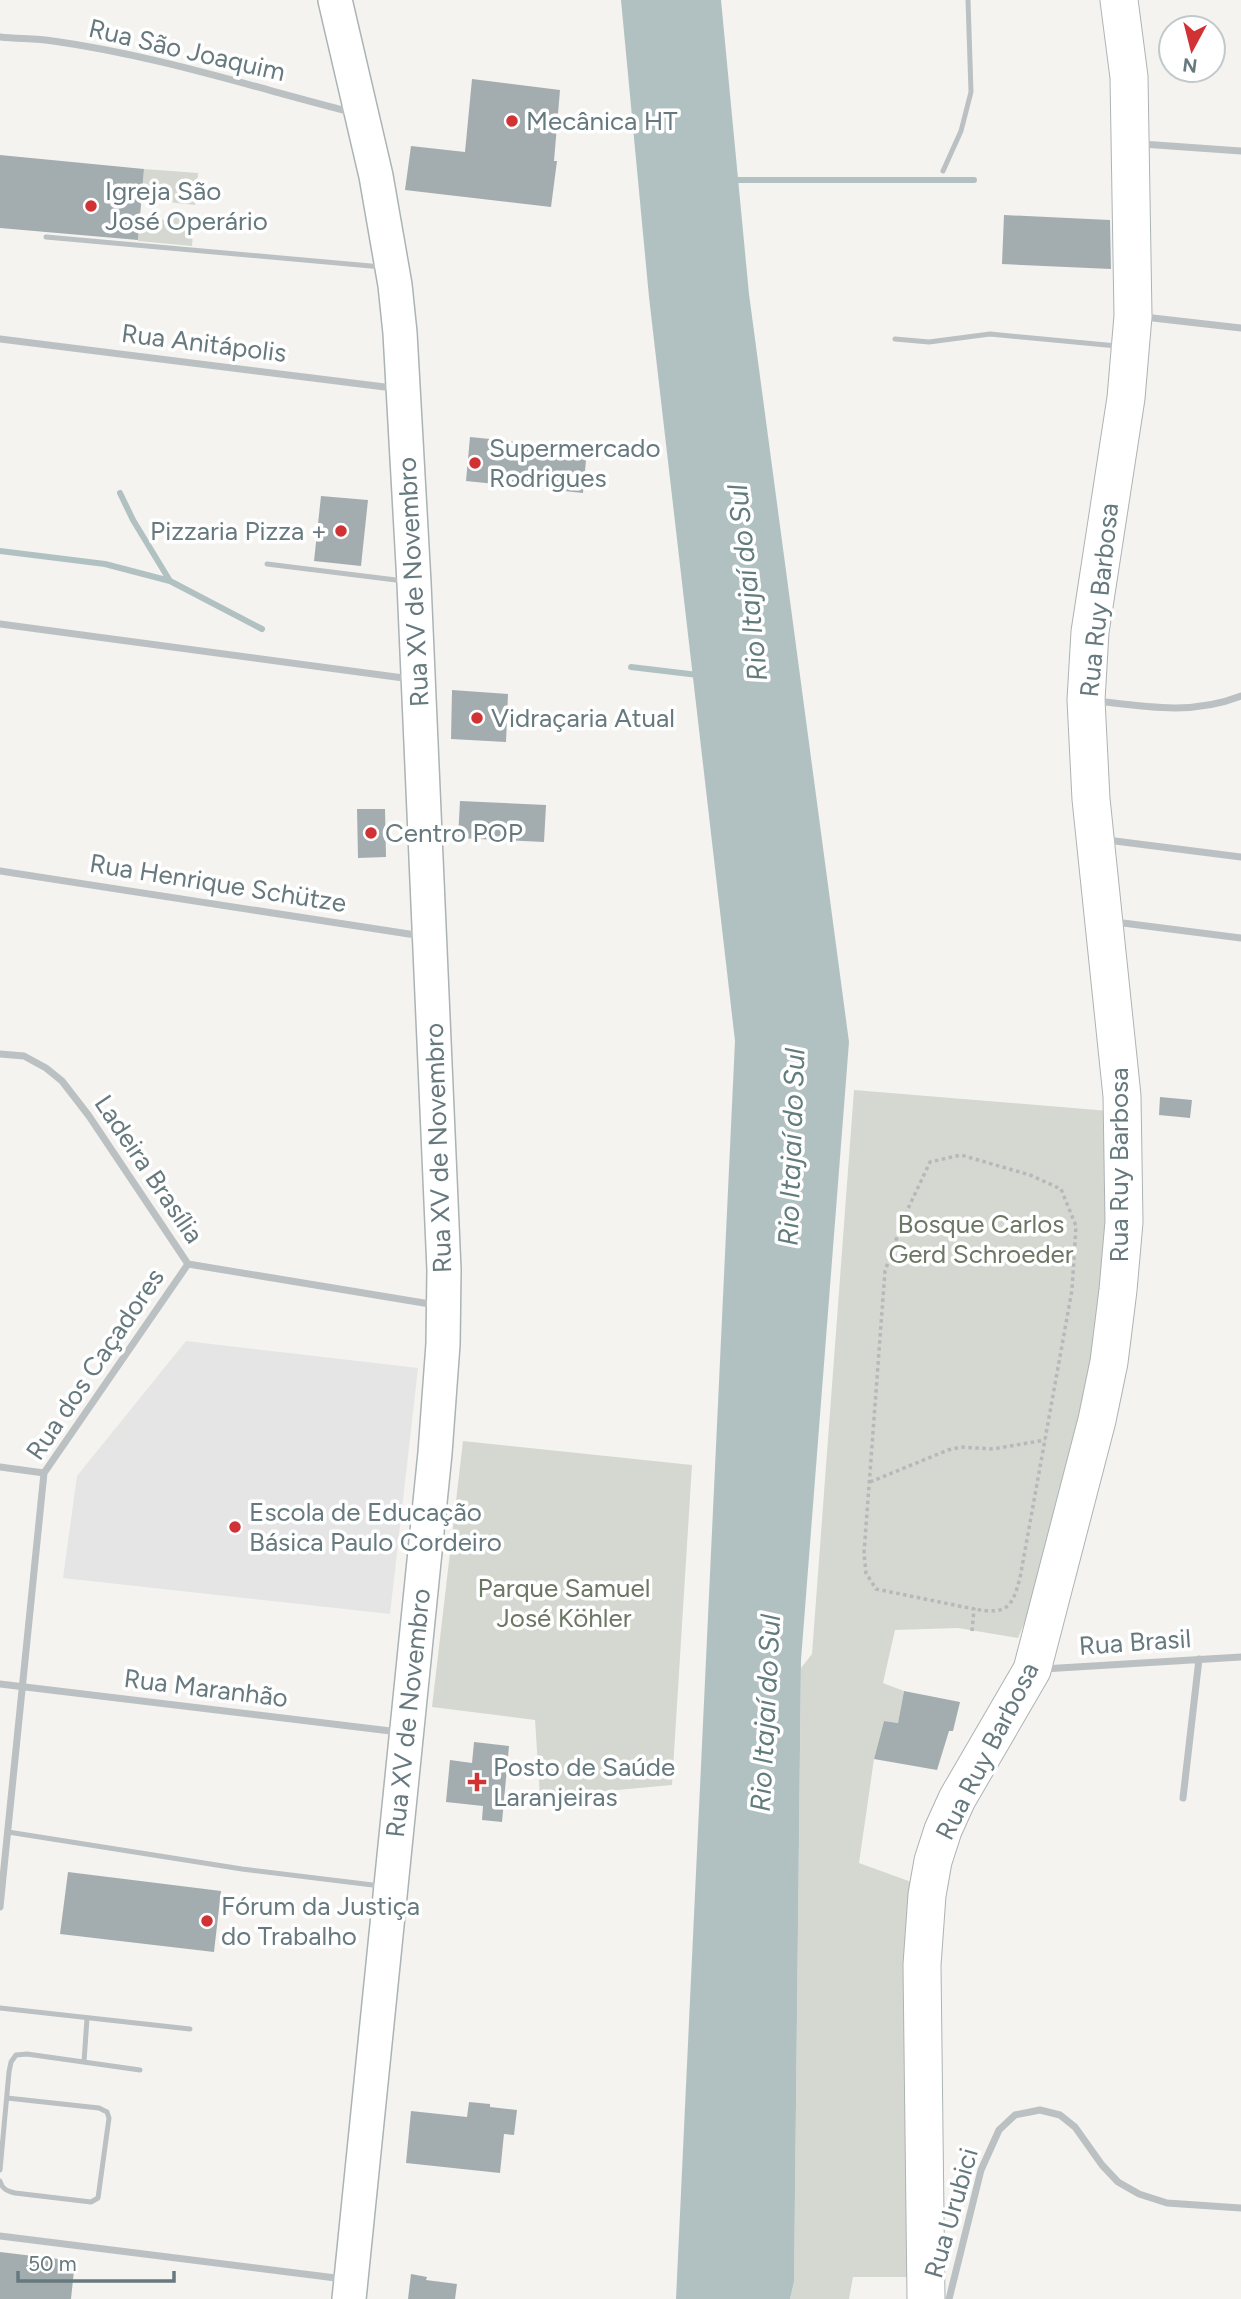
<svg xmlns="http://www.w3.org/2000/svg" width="1241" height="2299" viewBox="0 0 1241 2299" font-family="Figtree,sans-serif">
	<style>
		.built { fill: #e4e5e4 }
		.green { fill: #d5d8d0 }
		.water { fill: #b1c1c2 }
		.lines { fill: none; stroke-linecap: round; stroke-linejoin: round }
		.stream { stroke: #b1c1c2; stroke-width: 6 }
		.building { fill: #a3adaf }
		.secondary-casing { stroke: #abb3b5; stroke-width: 36 }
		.primary-casing { stroke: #adb3b4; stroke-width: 39 }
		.path { stroke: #b5b9ba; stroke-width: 3.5; stroke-dasharray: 3.5 3.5; stroke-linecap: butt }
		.lane { stroke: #bbc0c2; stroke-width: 5 }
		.street { stroke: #bbc0c2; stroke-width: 7 }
		.secondary { stroke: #fff; stroke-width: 33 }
		.primary { stroke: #fff; stroke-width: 37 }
		.poi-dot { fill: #d13335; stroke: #fff; stroke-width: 2.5 }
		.labels { text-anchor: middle; stroke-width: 7; stroke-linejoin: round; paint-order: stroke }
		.street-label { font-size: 26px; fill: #66797e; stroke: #fff }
		.poi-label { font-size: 26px; fill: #66797e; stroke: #fff; text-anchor: start }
		.park-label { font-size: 26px; fill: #6c7664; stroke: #fff }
		.water-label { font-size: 28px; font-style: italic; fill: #627b7c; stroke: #fff }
	</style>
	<rect width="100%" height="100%" fill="#f4f3f0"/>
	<path class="built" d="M186,1341l232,27 -28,246 -327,-36 14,-102z"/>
	<path class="green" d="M144,169l54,4 -3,32 -26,-3v-5l-27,-3z
		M167,214l27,2 -2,30 -54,-5 2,-23 26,2z
		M854,1090l267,22 -2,109 -57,312 -44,105 -60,-10 -63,2 -12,53 21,8 -6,32 -14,-2 -10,38 -15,104 58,21 -9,393h-55l-4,22h-59l4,-17 7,-614 11,-14z
		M463,1441l229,24 -20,320 -132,12 -5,-77 -103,-13z"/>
	<path class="water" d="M621,0h100l28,294 100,748 -48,618 -7,622 -4,17h-114l59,-1258 -86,-744z"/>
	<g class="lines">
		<path class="stream" d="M731,180h243
			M120,493l13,27 37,61 92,48
			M0,551l105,13 65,17
			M631,667l67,8"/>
	</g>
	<path class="building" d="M472,79l88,11 -6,71h3l-6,46 -146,-17 6,-44 54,6z
		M0,155l144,14 -6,71 -138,-12z
		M1004,215l106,5 1,49 -109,-5z
		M470,437l117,12 -4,44 -117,-12z
		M321,496l47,4 -7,66 -47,-5z
		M452,690l56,4 -2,48 -55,-3z
		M460,801l86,4 -2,37 -86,-4z
		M357,809h28l1,48 -28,1z
		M1160,1097l32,3 -2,18 -31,-3z
		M904,1691l56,11 -7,29h-4l-12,39 -63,-11 10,-38 14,2z
		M474,1742l35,4 -7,76 -20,-2 1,-14 -37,-4 4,-42 22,3z
		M68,1872l153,19 -7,61 -154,-18z
		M469,2102l21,2v3l27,3 -3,25 -10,-1 -4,39 -94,-10 5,-52 56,6z
		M0,2252l75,9 -4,38h-71z
		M411,2274l16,3 -1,3 31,4 -2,15h-47z"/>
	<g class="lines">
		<g class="secondary-casing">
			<path id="secondary" d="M335,0l41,176 19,109 5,48 14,250 30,687 -1,74 -8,109 -86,846"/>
		</g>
		<g class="primary-casing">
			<path id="primary" d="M926,2299l-4,-334 5,-70 6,-34 10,-31 14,-31 75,-129 65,-250 12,-58 9,-72 6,-68 -2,-126 -31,-297 -5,-99 4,-68 36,-234 7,-82 -4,-239 -10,-77"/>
		</g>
		<path class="path" d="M870,1482l78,-32 13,-3 32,2 52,-9
			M972,1631l2,-22 -98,-20 -10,-16 -2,-20 21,-282 20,-56 25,-53 31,-7 69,20 31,14 15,37 -4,64 -52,288c-8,29 -12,37 -46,31"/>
		<path class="lane" d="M943,171l18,-40 10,-39 -3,-92
			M46,237l336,30
			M895,339l34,3 61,-8 127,12
			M267,564l137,17
			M8,1832l234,37 139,17
			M0,2008l190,21
			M84,2062l3,-44
			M0,2170l9,-98 2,-10 5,-7 11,-1 113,16
			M0,2181c2,8 7,10 15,12l76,9 7,-4 11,-80 -2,-6 -8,-4 -92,-10"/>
		<path class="street" d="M0,37c18,2 36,1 53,4 101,14 200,46 298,71
			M1142,144l99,7
			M1144,317l97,11
			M0,339l393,49
			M0,624l411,55
			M1097,701c50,6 96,14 144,-5
			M1107,840l134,17
			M0,871l422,65
			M1115,922l126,16
			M0,1054l24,2 22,12 16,13 27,35 99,148 248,41
			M0,1467l44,6
			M1043,1669l198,-12
			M0,1684l399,48
			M1183,1798l16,-139
			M0,1907l44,-434 144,-209
			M0,2236l344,43
			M949,2299l32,-129 18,-40 16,-15 25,-5 20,5 15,12 27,38 16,17 21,12 28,9 74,5"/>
		<use href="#secondary" class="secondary"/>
		<use href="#primary" class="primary"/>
	</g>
	<g class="poi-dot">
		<circle cx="512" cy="121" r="7"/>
		<circle cx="91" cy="206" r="7"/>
		<circle cx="475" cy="463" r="7"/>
		<circle cx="341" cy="531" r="7"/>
		<circle cx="477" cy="718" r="7"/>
		<circle cx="371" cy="833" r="7"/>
		<circle cx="235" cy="1527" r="7"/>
		<path d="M473.5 1771.5h7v7h7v7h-7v7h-7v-7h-7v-7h7z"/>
		<circle cx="207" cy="1921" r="7"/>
	</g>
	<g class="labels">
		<g class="street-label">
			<text transform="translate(187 50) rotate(13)" y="9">Rua São Joaquim</text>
			<text transform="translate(204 343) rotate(7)" y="9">Rua Anitápolis</text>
			<text transform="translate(413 582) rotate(-93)" y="9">Rua XV de Novembro</text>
			<text transform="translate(1099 600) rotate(-84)" y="9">Rua Ruy Barbosa</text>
			<text transform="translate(218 883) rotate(9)" y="9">Rua Henrique Schütze</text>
			<text transform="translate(438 1148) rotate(-92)" y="9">Rua XV de Novembro</text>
			<text transform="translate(1119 1165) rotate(-90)" y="9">Rua Ruy Barbosa</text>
			<text transform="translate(149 1169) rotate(56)" y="9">Ladeira Brasília</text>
			<text transform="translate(95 1364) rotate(-56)" y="9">Rua dos Caçadores</text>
			<text transform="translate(1135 1642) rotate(-4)" y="9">Rua Brasil</text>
			<text transform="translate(206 1688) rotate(7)" y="9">Rua Maranhão</text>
			<text transform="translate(408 1713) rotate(-84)" y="9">Rua XV de Novembro</text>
			<text transform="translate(987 1751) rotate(-63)" y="9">Rua Ruy Barbosa</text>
			<text transform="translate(951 2213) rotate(-74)" y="9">Rua Urubici</text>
		</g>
		<g class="poi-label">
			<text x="526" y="130">Mecânica HT</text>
			<text x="105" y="200">Igreja São<tspan x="105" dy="30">José Operário</tspan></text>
			<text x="489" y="457">Supermercado<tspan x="489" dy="30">Rodrigues</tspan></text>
			<text x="327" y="540" text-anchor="end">Pizzaria Pizza +</text>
			<text x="491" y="727">Vidraçaria Atual</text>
			<text x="385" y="842">Centro POP</text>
			<text x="249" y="1521">Escola de Educação<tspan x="249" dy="30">Básica Paulo Cordeiro</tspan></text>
			<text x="493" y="1776">Posto de Saúde<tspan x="493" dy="30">Laranjeiras</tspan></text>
			<text x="221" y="1915">Fórum da Justiça<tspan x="221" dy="30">do Trabalho</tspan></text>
		</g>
		<g class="park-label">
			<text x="981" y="1233">Bosque Carlos<tspan x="981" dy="30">Gerd Schroeder</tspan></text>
			<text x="564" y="1597">Parque Samuel<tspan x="564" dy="30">José Köhler</tspan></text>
		</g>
		<g class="water-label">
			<text transform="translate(747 583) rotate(-96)" y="10">Rio Itajaí do Sul</text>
			<text transform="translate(791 1147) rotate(-88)" y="10">Rio Itajaí do Sul</text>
			<text transform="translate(765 1713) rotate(-87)" y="10">Rio Itajaí do Sul</text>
		</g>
	</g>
	<g transform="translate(1192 49) rotate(187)"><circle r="33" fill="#ffffff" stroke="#c2c9cb" stroke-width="2"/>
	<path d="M0-5L12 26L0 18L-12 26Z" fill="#d13335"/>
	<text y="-10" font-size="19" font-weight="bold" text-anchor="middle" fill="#66797e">N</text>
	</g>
	<path d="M18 2271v10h156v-10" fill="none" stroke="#66797e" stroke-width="3.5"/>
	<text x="28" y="2271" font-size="21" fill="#66797e" stroke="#ffffff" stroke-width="5" paint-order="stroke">50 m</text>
</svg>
